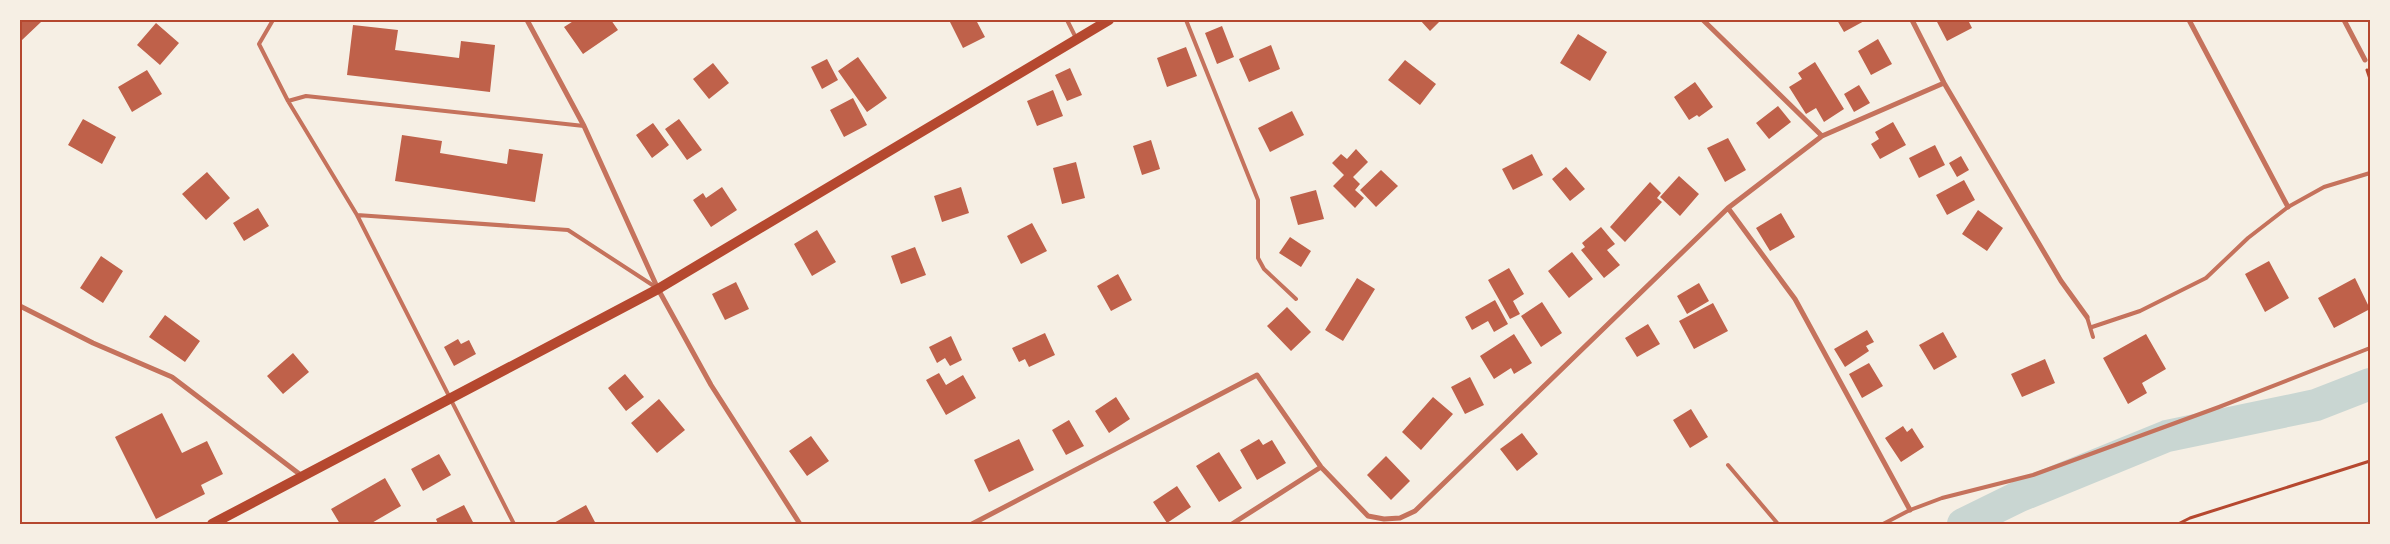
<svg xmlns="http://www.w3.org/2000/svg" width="2390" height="544" viewBox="0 0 2390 544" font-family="Barlow,sans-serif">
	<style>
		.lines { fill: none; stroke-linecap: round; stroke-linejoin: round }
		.river { stroke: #c9d6d2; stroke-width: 32 }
		.building { fill: #bf614a }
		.path { stroke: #b5482f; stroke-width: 3 }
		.service { stroke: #c5725c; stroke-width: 4 }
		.minor { stroke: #c5725c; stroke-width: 5 }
		.secondary { stroke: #b5482f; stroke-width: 10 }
		.neatline { fill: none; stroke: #b5482f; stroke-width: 2 }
	</style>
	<rect width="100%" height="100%" fill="#f6efe4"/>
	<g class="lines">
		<path class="river" d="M1963,524l57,-28 147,-60 149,-31 54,-21"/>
	</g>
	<path class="building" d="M20,20h19l2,2 -19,18 -2,-2z
		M575,20h36l7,10 -35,24 -19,-27z
		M949,20h27l9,17 -22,11z
		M1420,20h21l-11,11z
		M1837,20h29l-22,12z
		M1936,20h32l4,8 -25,13z
		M156,23l23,20 -19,22 -23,-20z
		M353,25l45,5 -3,20 64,8 2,-17 34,4 -5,47 -143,-17z
		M1222,26l12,31 -17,7 -12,-31z
		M1578,34l29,18 -17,29 -30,-18z
		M1878,39l14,25 -21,11 -13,-24z
		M1271,45l9,24 -31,13 -10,-23z
		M1186,47l11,29 -30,11 -10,-29z
		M858,57l29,41 -20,14 -29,-41z
		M827,59l11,21 -16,9 -11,-22z
		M1405,60l31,24 -16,21 -32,-25z
		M1815,62l29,47 -20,13 -8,-14 -10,6 -17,-27 13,-8 -4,-6z
		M713,63l16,20 -20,16 -16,-20z
		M1070,68l12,27 -15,6 -12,-26z
		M147,70l15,24 -30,18 -14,-25z
		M1695,82l18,25 -14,10 -2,-2 -8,5 -15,-23z
		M1859,85l11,18 -16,9 -10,-18z
		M1053,90l10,26 -26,10 -10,-25z
		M853,98l14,27 -23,12 -14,-27z
		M1778,106l13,16 -22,17 -13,-16z
		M1292,111l12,24 -34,17 -12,-24z
		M83,119l33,18 -14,27 -34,-19z
		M679,119l23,31 -15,10 -22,-31z
		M1893,122l13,23 -26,14 -9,-15 8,-5 -4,-7z
		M653,123l16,22 -17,13 -16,-23z
		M402,135l40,6 -2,12 67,11 2,-15 34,5 -8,48 -140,-21z
		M1728,138l18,32 -21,12 -18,-34z
		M1151,140l9,29 -18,6 -9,-29z
		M1935,145l10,20 -26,13 -10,-20z
		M1356,149l12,13 -15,15 7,7 -5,6 9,8 -9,10 -22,-22 11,-11 -12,-12 9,-9 6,5z
		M1532,154l11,21 -30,15 -11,-21z
		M1961,156l8,14 -12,7 -8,-14z
		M1076,162l9,36 -23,6 -9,-36z
		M1566,167l19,22 -15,12 -18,-22z
		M1381,170l17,16 -22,21 -16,-17z
		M207,172l23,26 -24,22 -24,-26z
		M1679,176l20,18 -19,22 -20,-19z
		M1964,180l11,20 -28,15 -11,-20z
		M1650,182l11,11 -4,5 5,4 -37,40 -15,-15z
		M722,187l15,23 -26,17 -18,-27 10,-7 3,5z
		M961,187l8,26 -27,9 -8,-26z
		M1316,190l8,29 -26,6 -8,-28z
		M258,208l11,18 -25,15 -11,-18z
		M1978,210l25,18 -16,23 -25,-17z
		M1781,213l14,24 -25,14 -14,-23z
		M1032,223l15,28 -26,13 -14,-28z
		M1601,227l14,17 -8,6 13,15 -16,13 -23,-28 4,-3 -3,-4z
		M817,230l19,32 -24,14 -18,-32z
		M1290,237l21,14 -10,16 -22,-14z
		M915,247l11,28 -25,9 -10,-28z
		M1572,252l21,27 -24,19 -21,-27z
		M101,256l22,15 -20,32 -23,-15z
		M2269,261l20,37 -24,14 -20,-38z
		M1509,268l15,26 -11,7 7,13 -10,5 -22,-39z
		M1118,274l14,26 -21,11 -14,-25z
		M1357,278l18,11 -32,52 -18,-11z
		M2355,278l15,31 -36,19 -16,-30z
		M736,282l13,27 -24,11 -13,-26z
		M1699,283l10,18 -22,13 -10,-18z
		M1495,300l13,24 -14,8 -6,-11 -16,9 -7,-13z
		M1542,302l20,31 -21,14 -20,-31z
		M1713,303l15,28 -34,18 -15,-28z
		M1287,307l24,25 -20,19 -24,-25z
		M165,315l35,26 -15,21 -36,-25z
		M1648,324l12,20 -23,13 -12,-19z
		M1867,330l7,12 -8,4 3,5 -24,16 -11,-18z
		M1943,332l14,25 -23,13 -15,-25z
		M1045,333l10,22 -26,12 -4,-8 -6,3 -7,-14z
		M1514,334l18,29 -18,11 -3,-6 -17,11 -14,-23z
		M2146,334l20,35 -24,14 5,10 -19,11 -25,-46z
		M951,336l11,24 -12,6 -5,-8 -8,5 -8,-16z
		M458,339l3,5 8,-4 7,14 -22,12 -10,-19z
		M293,353l16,19 -26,22 -16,-18z
		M2045,359l10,24 -33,14 -11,-23z
		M1869,363l14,23 -21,12 -13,-24z
		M939,373l7,12 17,-10 13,23 -30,17 -20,-35z
		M625,374l19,23 -18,14 -18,-23z
		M1470,377l14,28 -19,9 -14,-27z
		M1116,397l14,22 -21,14 -14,-22z
		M1433,397l20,17 -32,36 -19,-18z
		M659,399l26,31 -28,23 -26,-30z
		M1691,409l17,28 -18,11 -17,-28z
		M162,413l20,40 25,-12 16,33 -22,11 4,9 -49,25 -41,-82z
		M1069,420l15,26 -18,9 -14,-25z
		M1903,426l4,6 5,-4 12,19 -23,15 -16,-24z
		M1522,433l16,21 -21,17 -17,-22z
		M811,436l18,25 -22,15 -18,-25z
		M1019,439l15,31 -45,22 -15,-32z
		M1259,439l4,6 9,-5 14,23 -29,17 -17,-30z
		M1219,452l23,36 -23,14 -23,-36z
		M439,454l12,21 -28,16 -12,-22z
		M1386,456l24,25 -19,19 -24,-25z
		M385,478l16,28 -31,18h-30l-9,-15z
		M1177,486l14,21 -24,16 -14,-21z
		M464,505l10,19h-36l-2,-5z
		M586,505l10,19h-44z"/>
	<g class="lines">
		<path class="path" d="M2367,70l3,9
			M2178,524l12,-6 180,-57"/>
		<path class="service" d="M273,20l-14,24 29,57 69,114 157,309
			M1067,20l9,18
			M1186,20l72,180v58l6,11 32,30
			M288,101l18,-5 278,30
			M357,215l211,15 89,58
			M2087,317l6,20
			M2092,327l48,-16 66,-33 42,-40 40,-31 36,-20 46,-14
			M1728,465l50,59
			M1883,524l27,-14 32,-12 91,-23 186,-68 151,-59"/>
		<path class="minor" d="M527,20l57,106 74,163 53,96 89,139
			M1703,20l119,116
			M1912,20l32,63 117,198 26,36
			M2189,20l99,187
			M2344,20l21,40
			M1728,208l67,91 115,211
			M20,306l73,37 79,34 130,99
			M972,524l285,-149 64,92 47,49 16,3 16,-1 15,-7 313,-303 94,-72 122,-53
			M1232,524l89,-57"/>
		<path class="secondary" d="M212,524l446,-235 451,-269"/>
	</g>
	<rect width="2390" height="544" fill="none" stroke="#f6efe4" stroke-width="42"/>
	<rect x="21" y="21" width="2348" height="502" class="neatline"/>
</svg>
